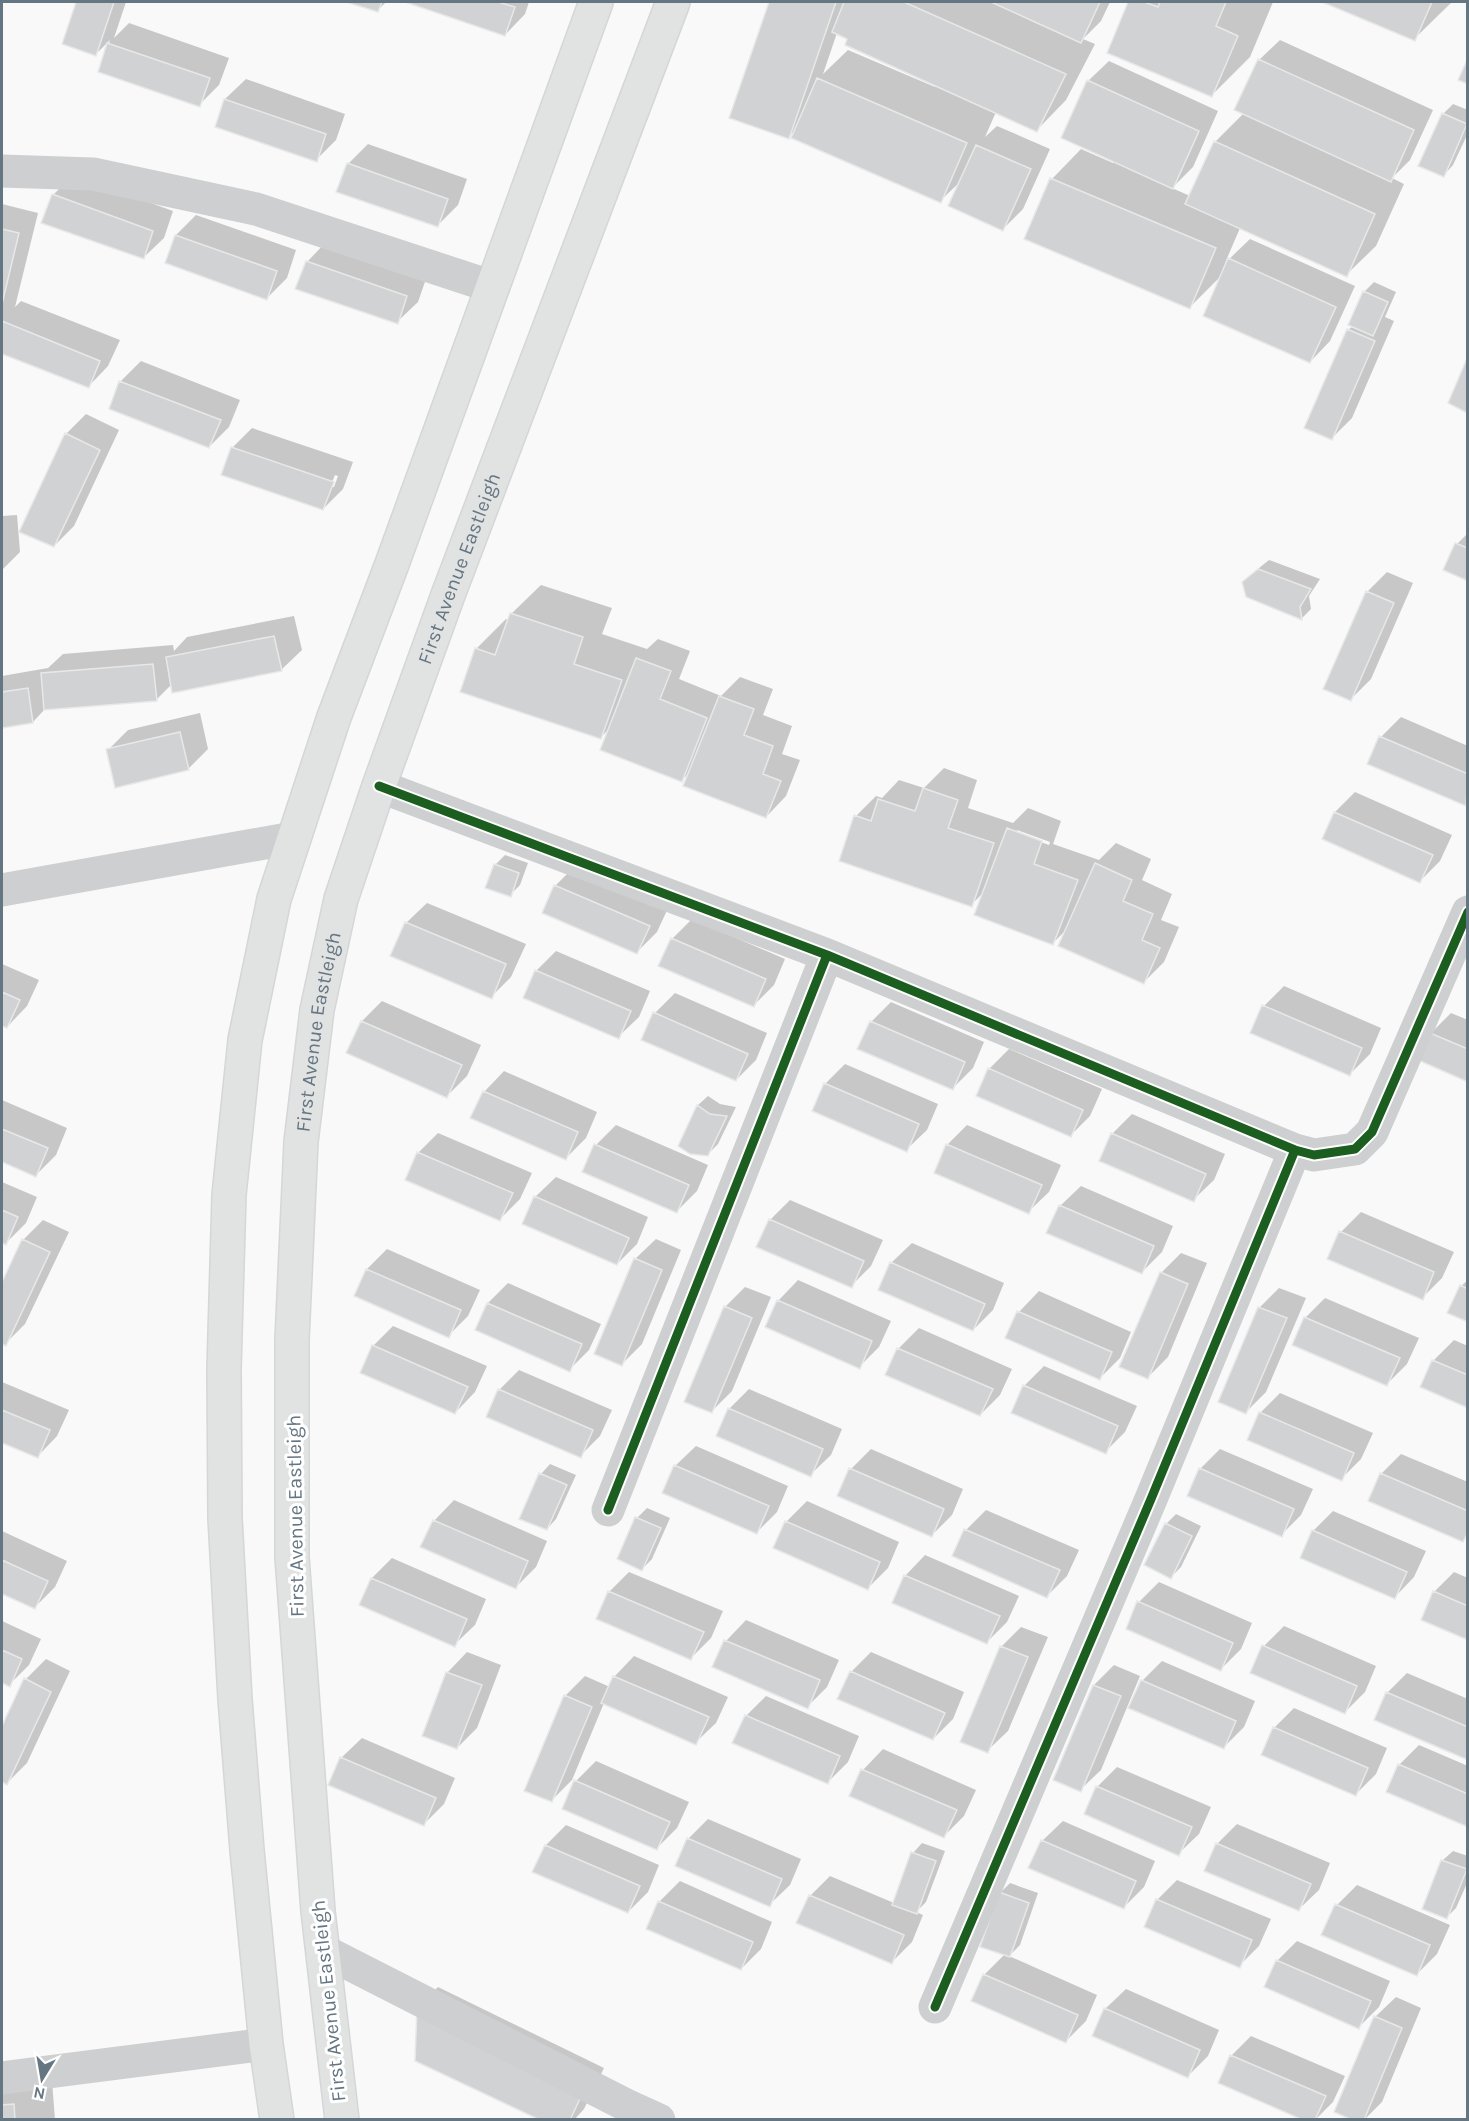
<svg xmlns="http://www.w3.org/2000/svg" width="1469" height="2121" viewBox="0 0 1469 2121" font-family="Karla,sans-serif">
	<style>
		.shadow { fill: #0003; fill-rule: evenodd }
		.building { fill: #d0d2d3; stroke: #e8e8e8; stroke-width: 1.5 }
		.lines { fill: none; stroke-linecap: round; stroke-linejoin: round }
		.major-casing { stroke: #d5d6d7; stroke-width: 36 }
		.minor { stroke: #cecfd0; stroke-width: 33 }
		.major { stroke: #e1e2e2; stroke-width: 33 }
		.cycleway-casing { stroke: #fff; stroke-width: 13 }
		.cycleway { stroke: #1b5e20; stroke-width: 9 }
		.labels { text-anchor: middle; stroke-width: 6; stroke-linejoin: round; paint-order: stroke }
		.street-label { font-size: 20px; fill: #657683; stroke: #fff }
	</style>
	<rect width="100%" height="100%" fill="#f9f9f9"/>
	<path class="shadow" d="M78,2h48l-12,36 15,-15 100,35 -10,27 -20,20 -99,-34 10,-31 -14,14 -32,-11z
		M351,2h35l-9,9z
		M409,2h120l-4,12 -20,21z
		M771,2h339l-9,19 -18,18 12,5 -29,56 -29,30 -41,-18 -11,25 12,-11 53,23 -27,60 -20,20 -42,-48 -21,20 -144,-71 -8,7 -57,-20zM837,33l99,52 -1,2 -87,-37 -25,24z
		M1130,2h143l-23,55 -38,38 -103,-43z
		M1326,2h126l-38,37z
		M1280,40l153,70 -23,50 -18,18 12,6 -28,62 -30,29 -106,-47 -15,35 25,-24 105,47 -25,55 -20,21 -88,-87 -32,32 -138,-128 29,-30 32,14 1,-3 -26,-79 21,-20 109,50 -25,56 -21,21 18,8 25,-54 29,-29 15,-53z
		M246,79l99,35 -9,26 -20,20 -99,-34 8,-27z
		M1453,104l15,6v23l-15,32 -9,10 -1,-61z
		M368,144l99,35 -9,26 -20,20 -90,-61z
		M73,175l100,36 -9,27 -21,20 -90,-63z
		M2,204l36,9 -23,94 6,-6 99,39 -12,26 -20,21 -86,-35z
		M196,215l100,35 -9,28 -20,20 -100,-36 9,-27z
		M327,241l100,35 -9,26 -21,20 -90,-60z
		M1374,282l22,10 -11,25 9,4 -42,97 -20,20 16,-108 5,-4 11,-34z
		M141,361l99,39 -11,27 -20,20 -98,-38 10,-28z
		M86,414l33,16 -45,96 -20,20 12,-112z
		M252,428l101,34 -10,27 -20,20 -91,-61zM335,475l3,1 -4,11h-4z
		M17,515l3,37 -18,18v-54z
		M1468,533v46l-23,-9 12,-26z
		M1269,560l51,19 -11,17 2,13 -9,9 -48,-46z
		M1387,572l26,11 -42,96 -20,20 16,-107z
		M541,585l71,23 -10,26 45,15 11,-10 32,12 -11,28 42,17 19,-19 33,12 -10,26 29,11 -10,28 18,6 -14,36 -20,21 -75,-46 -10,10 -70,-54 -10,10 -125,-88 30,-30 3,2 2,-7z
		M294,616l8,34 -21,20 -109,14 -16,16 -111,9 -12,13 -31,5v-51l46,-8 15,-14 110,-9 1,6 13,-14z
		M200,713l8,36 -20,20 -80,-19 20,-20z
		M1401,717l67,29v57l-2,2 -85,-68z
		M944,768l33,12 -9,28 45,15 15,-15 33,13 -8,23 46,16 17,-17 35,16 -9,21 30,14 -11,26 18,7 -15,35 -20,20 -77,-53 -14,14 -69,-51 -13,13 -115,-89 20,-20 6,2 17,-18 25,8zM1017,830l33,12 -1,3 -32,-12z
		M1355,792l97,43 -12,26 -20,20 -85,-69z
		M505,855l23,8 -8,22 -10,10 -15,-30z
		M575,866l94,40 -12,26 -20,20 -82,-66z
		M427,903l99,41 -15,33 -20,20 -85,-74z
		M692,919l93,40 -11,26 -20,20 -82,-66z
		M556,951l94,40 -11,26 -21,20 -82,-66z
		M2,964l37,16 -12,26 -20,21 -5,-3z
		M1284,986l97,42 -11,26 -20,20 -86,-68z
		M675,993l92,40 -11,27 -20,20 -81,-67z
		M382,1001l99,44 -14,31 -20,20 -85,-75z
		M891,1002l93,40 -11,26 -20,20 -82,-66z
		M1451,1013l17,7v60l-37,-47z
		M1009,1049l93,40 -12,27 -20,20 -81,-67z
		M845,1064l93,40 -11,26 -21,20 -81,-66z
		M504,1071l93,41 -11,26 -20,20 -82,-66z
		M708,1096l12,8 16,3 -18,37 -10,10 -28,-8 18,-41z
		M2,1100l65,28 -11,27 -20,20 -34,-15z
		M1132,1114l93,40 -11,26 -21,20 -81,-66z
		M616,1125l92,40 -11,26 -20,20 -81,-66z
		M967,1125l94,40 -12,27 -21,20 -81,-67z
		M438,1133l94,40 -12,26 -20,20 -82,-66z
		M556,1177l92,40 -11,27 -20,20 -82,-67z
		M2,1182l35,15 -11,26 -20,20 -4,-2z
		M1081,1186l92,40 -11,26 -20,20 -82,-66z
		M790,1200l93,40 -12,26 -20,20 -81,-66z
		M1361,1212l93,40 -12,26 -20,20 -81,-66z
		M43,1220l26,12 -44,92 -20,20 -3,-2v-56l21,-46z
		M656,1239l25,11 -39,94 -20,20 13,-105z
		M912,1243l92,40 -11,27 -20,20 -82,-67z
		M387,1249l93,41 -12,26 -20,20 -81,-67z
		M1181,1253l26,10 -39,94 -20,20 13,-104z
		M798,1280l93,41 -12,26 -20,20 -81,-66z
		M1468,1280v40l-7,-34z
		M508,1283l93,41 -12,26 -20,20 -81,-67z
		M745,1287l26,10 -39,94 -20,20 13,-104z
		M1279,1288l27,10 -40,94 -20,20 13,-104z
		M1039,1291l92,41 -11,26 -20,20 -93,-40 12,-26z
		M1325,1298l94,40 -12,26 -20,20 -82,-66z
		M393,1326l94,40 -12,26 -20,21 -82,-67z
		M919,1328l93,41 -12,26 -20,20 -93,-41 12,-26z
		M1454,1340l14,6v60l-46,-19 11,-26z
		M1044,1366l93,40 -12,26 -20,20 -81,-66z
		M519,1370l93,40 -12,26 -20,20 -81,-66z
		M2,1382l67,28 -12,26 -20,21 -35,-16z
		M749,1389l93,40 -11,26 -21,20 -81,-66z
		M1280,1393l93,40 -12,26 -20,20 -81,-66z
		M696,1446l92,40 -11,26 -20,20 -82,-66z
		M871,1449l92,40 -11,26 -20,20 -81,-66z
		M1220,1449l93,40 -12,26 -20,20 -81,-66z
		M1401,1454l67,28v53l-5,5 -82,-66z
		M550,1464l26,11 -20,44 -9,10 -6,-55z
		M454,1500l93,41 -11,26 -20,20 -82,-66z
		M807,1501l92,41 -11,26 -20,20 -93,-40 11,-26z
		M647,1508l23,10 -18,41 -10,10 -23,-10 18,-41z
		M986,1510l93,40 -12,26 -20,20 -93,-40 12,-26z
		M1333,1511l93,40 -12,26 -20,21 -81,-67z
		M1176,1514l25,12 -20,41 -10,10 -5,-53z
		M2,1531l65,30 -12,26 -20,20 -33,-15z
		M925,1555l94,41 -12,26 -20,20 -82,-66z
		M392,1558l94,41 -11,26 -21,20 -93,-41 11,-26z
		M629,1572l94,39 -12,27 -20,20 -82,-66z
		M1454,1572l14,6v60l-34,-46z
		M1159,1582l93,41 -11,26 -20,20 -82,-67z
		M746,1620l93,40 -12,27 -20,20 -93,-40 12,-26z
		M2,1621l39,18 -12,26 -20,20 -7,-3z
		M1284,1626l92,40 -11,26 -20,20 -81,-66z
		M1021,1627l27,10 -40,94 -21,20 14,-104z
		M467,1652l34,13 -24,63 -20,20 -10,-75z
		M871,1652l93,40 -11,27 -20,20 -82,-67z
		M634,1656l94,41 -12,26 -21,20 -91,-40 -32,77 -20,20 13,-104 20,-20 25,11 4,-10z
		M46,1659l24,12 -43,92 -20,20 -5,-3v-50l24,-51z
		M1162,1661l93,40 -11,26 -20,20 -82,-66z
		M1114,1665l26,11 -39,94 -21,20 -25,-11 39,-94z
		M1407,1673l61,26v60l-81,-66z
		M766,1696l93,40 -11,26 -20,20 -82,-66z
		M1294,1708l93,40 -11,26 -20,20 -82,-66z
		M362,1738l93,40 -11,26 -20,20 -83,-66z
		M1419,1745l49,21v60l-69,-61z
		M883,1749l93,41 -12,26 -20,20 -93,-40 12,-26z
		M596,1761l93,41 -12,26 -20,20 -81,-67z
		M1117,1767l94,40 -12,27 -21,20 -81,-67z
		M708,1819l93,40 -11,26 -21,20 -81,-66z
		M1063,1821l92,40 -11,26 -20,20 -82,-66z
		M1237,1824l93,39 -11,27 -21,20 -81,-66z
		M566,1825l93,40 -11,27 -20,20 -94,-41 12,-26z
		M922,1843l23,8 -19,51 -10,10 7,3 -11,27 -20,20 -82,-66 20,-20 64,27 19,-50z
		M1453,1851l15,5v25l-12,27 -9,9 -23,-8 19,-49z
		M1177,1880l94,39 -12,27 -20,20 -82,-66z
		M680,1881l92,41 -11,27 -20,20 -93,-41 11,-26z
		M1010,1883l28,10 -18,52 -11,11 88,39 -11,26 -20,20 -93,-41 12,-26 20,-20 -5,-61z
		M1357,1885l93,40 -13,29 -20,20 -80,-69z
		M1297,1941l93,40 -11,26 -20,20 -82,-66z
		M438,1987l166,81 -20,41 -10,11h-31l-125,-113z
		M1126,1989l93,41 -11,26 -20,20 -83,-67z
		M1396,1997l25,11 -39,94 -18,18h-8l19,-103z
		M1251,2036l94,40 -12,26 -18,18h-8l-76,-64z
		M51,2067l4,53h-53v-49z"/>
	<path class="building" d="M76,2h38l-18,54 -34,-12z
		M346,2h36l-4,10z
		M405,2h93l17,5 -10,29z
		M769,2h67l-47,137 -60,-21z
		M844,2h60l162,72 -29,58 -192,-87 2,-6 -15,-7z
		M991,2h109l-19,41z
		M1128,2h16l14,5 2,-5h66l-10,24 22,10 -26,61 -105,-44z
		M1322,2h110l-17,39z
		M107,43l103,35 -10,29 -102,-35z
		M1468,58v26l-10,-4z
		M1258,59l156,71 -23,52 -157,-72z
		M817,78l150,65 -26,60 -150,-65z
		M1087,80l112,51 -26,58 -112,-51z
		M224,99l102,35 -9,28 -102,-35z
		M1442,113l25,11 -23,53 -26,-11z
		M1214,141l161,73 -28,63 -162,-73z
		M976,145l55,24 -28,62 -55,-25z
		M347,163l101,36 -10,28 -102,-35z
		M1050,178l166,70 -26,61 -166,-70z
		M52,194l101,37 -9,28 -103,-36z
		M2,229l17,4 -17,71z
		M175,235l102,36 -10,29 -102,-37z
		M1228,258l108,49 -26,56 -107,-47z
		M306,261l101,35 -9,28 -103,-35z
		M1363,291l25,11 -15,34 -25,-11z
		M2,321l98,40 -11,27 -87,-34z
		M1347,329l28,12 -43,99 -28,-12z
		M1468,356v55l-1,2 -19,-10z
		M119,381l102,39 -12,28 -100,-39z
		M65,433l35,17 -46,97 -35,-15z
		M231,447l103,35 -11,28 -102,-35z
		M1455,543l13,5v33l-25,-11z
		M1258,569l53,20 -11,18 2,13 -56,-23 -4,-15z
		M1366,591l28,12 -43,98 -28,-12z
		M510,613l73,24 -9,27 48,16 -21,59 -141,-47 15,-44 20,7z
		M274,636l8,35 -110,22 -6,-36z
		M636,658l35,13 -11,28 47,19 -25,64 -82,-32z
		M153,664l4,37 -113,9 -3,-37z
		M28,688l5,35 -31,5v-36z
		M719,696l35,13 -10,26 29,11 -10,28 18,7 -15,37 -83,-32z
		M180,732l9,38 -74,18 -9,-39z
		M1379,736l89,38 -2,32 -99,-42z
		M923,788l35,12 -10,28 46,15 -22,64 -133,-46 15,-46 17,6 7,-22 37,12z
		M1334,812l99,43 -13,28 -98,-44z
		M1007,828l35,13 -8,23 44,16 -25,65 -79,-30z
		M1095,863l37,17 -9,21 30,13 -11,26 18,8 -16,36 -86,-38z
		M494,864l25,9 -8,24 -26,-9z
		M554,885l96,41 -13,28 -95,-41z
		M405,922l101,42 -14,35 -102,-43z
		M671,938l95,41 -12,28 -96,-41z
		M535,970l96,41 -12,28 -96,-41z
		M2,992l18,8 -13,28 -5,-2z
		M1262,1005l100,43 -12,28 -100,-43z
		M653,1012l95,42 -12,27 -95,-41z
		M361,1021l101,44 -15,33 -101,-45z
		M870,1021l95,41 -12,28 -96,-41z
		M1430,1033l38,16v33l-50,-22z
		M988,1068l95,42 -12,27 -95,-41z
		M824,1083l95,41 -12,28 -95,-41z
		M483,1091l95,41 -12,28 -96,-42z
		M697,1105l13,9 17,2 -19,40 -18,-2 -12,-8z
		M2,1129l46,19 -12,29 -34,-15z
		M1111,1133l95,41 -12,28 -95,-41z
		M594,1144l95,41 -12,28 -95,-41z
		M946,1144l96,41 -13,29 -95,-41z
		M417,1152l96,41 -13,28 -95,-41z
		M534,1196l95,42 -12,27 -95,-41z
		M1059,1205l95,41 -12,28 -96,-41z
		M2,1210l16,7 -12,28 -4,-2z
		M769,1219l95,42 -12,27 -96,-41z
		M1339,1231l95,41 -11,28 -96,-41z
		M22,1239l28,13 -44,94 -4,-2v-62z
		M634,1258l28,12 -40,96 -28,-12z
		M890,1262l95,42 -12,27 -95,-41z
		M366,1269l95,41 -12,28 -95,-42z
		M1160,1272l28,12 -40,95 -29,-12z
		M1460,1285l8,4v33l-21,-9z
		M777,1300l95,41 -12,28 -95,-42z
		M487,1303l95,41 -12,28 -95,-42z
		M724,1306l28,12 -40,95 -28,-11z
		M1258,1307l29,11 -41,96 -28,-12z
		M1017,1311l95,41 -12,28 -95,-42z
		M1304,1317l96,41 -13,28 -95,-41z
		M372,1345l96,42 -13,27 -95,-41z
		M897,1348l96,41 -13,27 -95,-41z
		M1432,1360l36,15v33l-48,-21z
		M1023,1385l95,41 -12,28 -95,-41z
		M498,1389l95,41 -12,28 -95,-41z
		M728,1408l95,41 -12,28 -95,-41z
		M2,1410l48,20 -12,28 -36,-15z
		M1259,1412l95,41 -12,28 -95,-41z
		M674,1465l95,41 -12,28 -95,-41z
		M849,1468l95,41 -12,28 -95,-41z
		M1199,1468l95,41 -12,28 -95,-41z
		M539,1473l28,12 -20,45 -28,-11z
		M1380,1473l88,38v21l-5,10 -95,-41z
		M635,1517l26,11 -19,43 -25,-12z
		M433,1520l95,41 -12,28 -96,-42z
		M785,1521l95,41 -12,28 -95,-42z
		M1165,1523l27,13 -21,43 -27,-14z
		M964,1529l96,41 -13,28 -95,-42z
		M1312,1530l95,42 -12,27 -95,-41z
		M2,1560l46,21 -13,28 -33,-15z
		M904,1575l96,41 -13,28 -95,-41z
		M371,1578l96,41 -12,28 -96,-42z
		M608,1591l96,41 -13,28 -95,-41z
		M1433,1591l35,15v34l-47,-20z
		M1137,1601l96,42 -12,28 -95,-42z
		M724,1640l96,40 -12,29 -96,-42z
		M1262,1645l95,41 -12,28 -95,-41z
		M1000,1646l28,11 -40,96 -28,-11z
		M2,1650l20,9 -12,28 -8,-4z
		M850,1671l95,42 -12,27 -96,-41z
		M446,1672l36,13 -25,64 -35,-13z
		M613,1676l96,41 -13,28 -95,-42z
		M24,1678l27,14 -44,93 -5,-3v-56z
		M1141,1680l95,41 -12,28 -96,-41z
		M1093,1685l28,11 -40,96 -28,-12z
		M1386,1692l82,35v33l-94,-40z
		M564,1695l28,12 -40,95 -28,-11z
		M745,1715l95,41 -12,28 -96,-41z
		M1273,1727l95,41 -12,28 -95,-41z
		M340,1757l96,41 -12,28 -96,-41z
		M1398,1764l70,30v33l-82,-35z
		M861,1769l96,41 -13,28 -95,-42z
		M574,1780l96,42 -13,28 -95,-41z
		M1096,1786l96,41 -13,29 -95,-42z
		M687,1838l95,41 -12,28 -95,-41z
		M1041,1840l95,41 -12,28 -96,-41z
		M1216,1843l95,41 -12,27 -95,-40z
		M545,1845l95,41 -12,27 -96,-41z
		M911,1852l25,9 -19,53 -25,-9z
		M1441,1860l26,9 -20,50 -25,-10z
		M999,1892l30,11 -19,54 -30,-10z
		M809,1895l95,40 -12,29 -96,-41z
		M1156,1899l96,41 -12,28 -96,-41z
		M658,1901l95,41 -12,28 -95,-41z
		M1335,1904l95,41 -13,31 -96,-41z
		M1276,1960l95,41 -12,28 -95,-42z
		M983,1974l95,41 -12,28 -95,-42z
		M417,2007l168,81 -15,32h-30l-125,-59z
		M1104,2008l96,42 -12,28 -96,-42z
		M1374,2016l28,12 -38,92h-12l-18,-8z
		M1230,2055l96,41 -11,24h-12l-85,-37z
		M14,2104l1,16h-13v-15z"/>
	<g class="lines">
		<g class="major-casing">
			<g id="major">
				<path d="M277,2120l-11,-76 -19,-194 -12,-151 -10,-181 -1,-149 5,-174 16,-155 29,-141 60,-182 58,-153 204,-562"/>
				<path id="s1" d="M342,2120l-24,-209 -26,-354v-217l9,-198 16,-132 24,-111 38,-113 69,-191 225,-593"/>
			</g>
		</g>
		<path class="minor" d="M2,171l91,3 163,35 237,78
			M379,786l448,169 468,195 19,5 41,-6 17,-17 96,-220
			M2,890l291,-52
			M608,1510l219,-555
			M322,1950l304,155 33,15
			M935,2007l216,-508 144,-349
			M2,2078l264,-34"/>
		<use href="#major" class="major"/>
		<g class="cycleway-casing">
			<path id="cycleway" d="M379,786l448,169 468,195 19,5 41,-6 17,-17 96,-220
				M608,1510l219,-555
				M935,2007l216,-508 144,-349"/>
		</g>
		<use href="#cycleway" class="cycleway"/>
	</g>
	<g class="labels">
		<g class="street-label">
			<text dy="7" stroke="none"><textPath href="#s1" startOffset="1578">First Avenue Eastleigh</textPath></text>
			<text dy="7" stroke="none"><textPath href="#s1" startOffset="1092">First Avenue Eastleigh</textPath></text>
			<text transform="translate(295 1516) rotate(-91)" y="7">First Avenue Eastleigh</text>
			<text transform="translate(328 2001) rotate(-96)" y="7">First Avenue Eastleigh</text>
		</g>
	</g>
	<rect width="1469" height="2121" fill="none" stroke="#657683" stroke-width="6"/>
	<g transform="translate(42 2079) rotate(191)" stroke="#ffffff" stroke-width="4.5" paint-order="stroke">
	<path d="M0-4.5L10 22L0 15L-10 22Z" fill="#657683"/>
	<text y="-9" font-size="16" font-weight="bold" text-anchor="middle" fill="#657683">N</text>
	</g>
</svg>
